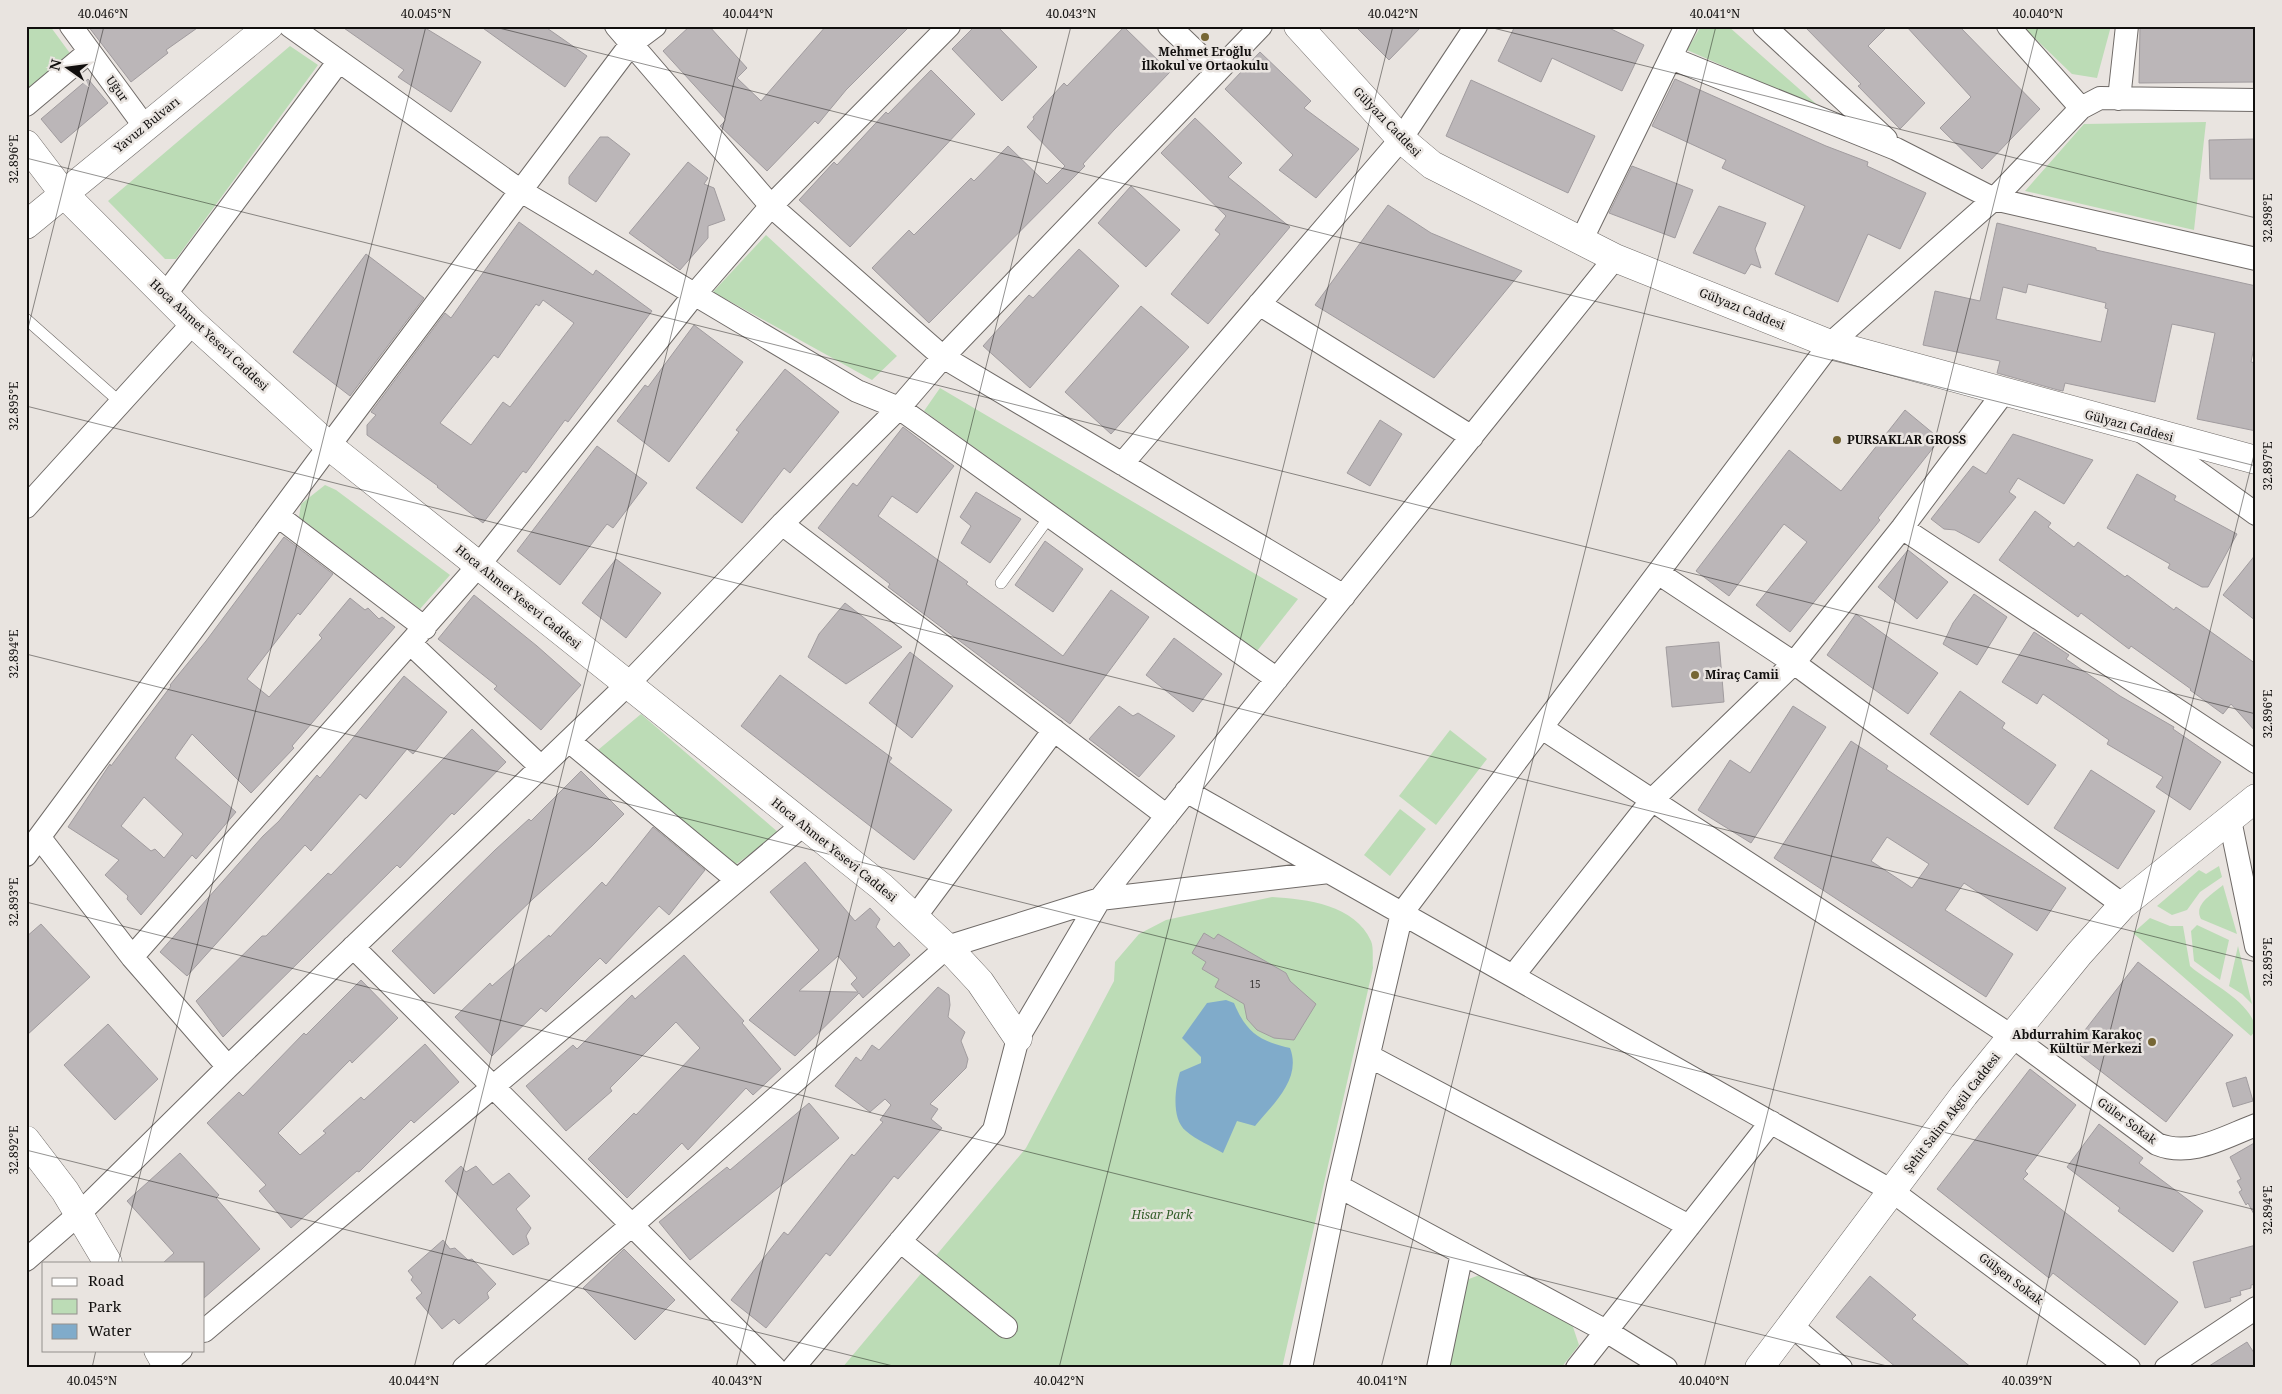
<svg xmlns="http://www.w3.org/2000/svg" width="2282" height="1394" viewBox="0 0 2282 1394" font-family="'Noto Serif',serif">
	<style>
		.green { fill: #bcdcb6 }
		.water { fill: #80abca }
		.building { fill: #bbb6b8; stroke: #a19c9f; fill-rule: evenodd }
		.lines { fill: none; stroke-linecap: round; stroke-linejoin: round }
		.lane-casing { stroke: #6f6a67; stroke-width: 12 }
		.street-casing { stroke: #6f6a67; stroke-width: 24 }
		.secondary-casing { stroke: #6f6a67; stroke-width: 29 }
		.lane { stroke: #fff; stroke-width: 11 }
		.street { stroke: #fff; stroke-width: 22 }
		.secondary { stroke: #fff; stroke-width: 28 }
		.ticks { fill: none; stroke: #110f0e; stroke-width: 1; stroke-opacity: 0.45 }
		.poi-dot { fill: #766634; stroke: #e9e4e0; stroke-width: 2 }
		.labels { text-anchor: middle; stroke-width: 5; stroke-linejoin: round; paint-order: stroke }
		.number-label { font-size: 10px; fill: #3c3938 }
		.poi-label { font-size: 12px; font-weight: bold; fill: #110f0e; stroke: #e9e4e0; text-anchor: start }
		.street-label { font-size: 12px; fill: #110f0e; stroke: #e9e4e0 }
		.park-label { font-size: 12px; font-style: italic; fill: #315c28; stroke: #e9e4e0 }
		.neatline { fill: none; stroke: #110f0e; stroke-width: 2 }
		.ticks-label { font-size: 12px; text-anchor: middle; fill: #110f0e }
	</style>
	<rect width="100%" height="100%" fill="#e9e4e0"/>
	<path class="green" d="M26,26h24l22,30 -46,37z
		M1701,26h27l94,83 -135,-59z
		M2022,26h89l-14,52 -25,-4z
		M290,46l28,19 -142,194h-11l-57,-58z
		M2206,122l-12,108 -169,-39 59,-67z
		M766,235l131,121 -25,24 -159,-88z
		M940,388l358,211 -41,52 -333,-240z
		M325,485l11,5 114,85 -30,34 -121,-92 2,-13z
		M641,714l138,119 -44,32 -137,-115z
		M1450,730l37,29 -51,66 -37,-29z
		M1400,809l26,20 -36,47 -26,-21z
		M2219,866l3,11 -22,15 -13,18 -15,5 -15,-9 42,-36 7,4z
		M2223,885l14,49 -36,-15c-8,-15 12,-25 22,-34z
		M1272,897c35,2 83,8 99,44 3,7 1,19 2,27l-91,400h-440l184,-220 88,-167 1,-19 24,-28 27,-14z
		M2150,918l20,8h13l7,40c20,18 61,34 66,64l-5,6 -118,-103z
		M2197,925l32,15 -9,40 -26,-19 -3,-30z
		M2238,946l14,58 -10,-10 -13,-8z
		M1485,1273l86,48 8,24 -18,23h-115l20,-88z"/>
	<path class="water" d="M1226,1000l8,3c12,29 25,38 56,45 12,31 -17,56 -35,78l-18,-5 -14,32c-12,-7 -27,-13 -37,-22 -15,-12 -11,-43 -6,-59l21,-9v-6l-19,-19 25,-35z"/>
	<path class="building" d="M88,26h112l-34,24 2,3 -37,29z
		M341,26h81l59,36 -30,50 -53,-35 6,-7z
		M480,26h64l43,30 -22,31z
		M690,26h19l38,42 -10,10 24,23 65,-75h84l-64,64 -28,34 -3,-3 -48,50 -47,-45 6,-6 -63,-69z
		M975,26h22l40,41 -35,34 -50,-52z
		M1355,26h67l-33,34z
		M1515,26h90l39,19 -22,46 -70,-33 -11,24 -43,-21z
		M1804,26h84l-20,20 57,57 -25,26 -42,-43 3,-2z
		M1906,26h53l81,83 -58,60 -42,-41 31,-31z
		M2140,26h116v56l-117,1z
		M1124,27l46,45 -56,58 -31,34 2,2 -156,157 -57,-55 37,-38 5,5 57,-57 3,3 34,-35 39,38 18,-18 -38,-39 7,-8 -1,-2 31,-34 3,3z
		M1260,52l51,49 -7,7 55,41 -43,49 -37,-28 14,-15 -68,-66z
		M931,70l44,44 -125,133 -51,-47 35,-38 3,3 49,-53 2,2z
		M88,79l20,24 -47,40 -20,-24z
		M1675,79l151,67 42,16 -1,4 59,27 -26,56 -32,-15 -30,68 -63,-28 30,-68 -83,-38 4,-8 -74,-34z
		M1471,80l124,56 -27,57 -122,-57z
		M1195,118l47,45 -14,14 62,50 -82,97 -37,-30 49,-60 -5,-4 11,-14 -65,-63z
		M600,137h8l22,17 -34,48 -27,-18v-7z
		M2256,139v40h-46l-1,-39z
		M688,162l20,16 -4,6 10,4 11,32 -17,6v12l-28,32 -51,-37z
		M1632,166l61,24 -18,48 -66,-25z
		M1131,186l49,44 -34,37 -48,-44z
		M1388,205l43,28 91,38 -88,107 -119,-73z
		M1719,206l47,17 -11,26 6,19 -10,-4 -6,10 -52,-21z
		M519,222l74,53 3,-5 56,41 -84,111 -3,-2 -39,53 -3,-2 -40,52 -46,-36 1,-1 -71,-51v-10l9,-10 -5,-3 74,-99 6,5zM543,300l31,23 -64,84 -7,-5 -32,43 -31,-22 54,-68 4,3 38,-54 3,2z
		M1997,223l99,25v2l160,36v52l-5,24 5,1v68l-59,-12 18,-86 -43,-9 -17,78 -90,-19 -2,8 -5,-1 -61,-17 3,-12 -77,-16 12,-54 45,10zM2028,284l78,19 -1,5 3,1 -7,33 -105,-23 7,-32 23,6z
		M1079,249l40,37 -89,102 -47,-42 46,-51 4,3z
		M366,254l58,44 -74,98 -57,-44z
		M1141,306l48,41 -78,87 -46,-42z
		M694,325l49,37 -74,100 -52,-41 28,-36 3,2z
		M785,369l54,43 -49,61 -6,-5 -42,55 -46,-35 43,-56 -3,-2z
		M1905,410l35,29 -62,79 2,2 -90,112 -34,-27 51,-63 -23,-18 -55,72 -33,-25 93,-121 52,41z
		M1380,420l22,14 -32,52 -23,-13z
		M903,427l51,39 -37,47 -25,-17 -14,20 90,66 -2,2 97,72 48,-66 38,27 -79,107 -182,-137 2,-3 -72,-56 35,-45 4,3z
		M2013,434l80,26 -29,44 -46,-26 -9,14 7,5 -37,46 -24,-13 -11,-1 -13,-10 42,-53 13,8z
		M597,446l50,37 -34,45 -6,-4 -47,61 -43,-34z
		M2137,474l39,22 -2,4 63,34 -29,53h-6l-34,-19 2,-4 -63,-36z
		M976,492l45,27 -31,44 -29,-20 10,-17 -11,-9z
		M2035,511l16,12 -3,4 26,20 4,-5 47,35 2,-2 47,35 2,-3 80,57v68l-25,-28 -8,10 -33,-24 1,-1 -60,-43 -2,3 -48,-36 -3,4 -79,-57z
		M284,537l49,37 -33,41 -2,-2 -51,66 22,18 53,-59 -3,-3 31,-37 15,12 3,-2 11,11 3,-2 13,10 -103,119 2,2 -43,45 -59,-59 -17,24 61,54 -40,47 -4,-4 -51,60 -14,-16 1,-3 -23,-21 14,-15 -51,-33 42,-63 1,2 60,-80 -1,-1 36,-44zM144,797l39,37 -19,24 -9,-9 -4,2 -30,-25z
		M1045,541l38,28 -30,43 -38,-27z
		M1908,550l40,32 -31,37 -39,-32z
		M2256,554v67l-33,-26z
		M616,559l45,34 -35,45 -44,-35z
		M1974,594l33,23 -30,48 -34,-21 10,-21z
		M474,595l63,51 44,39 -40,45 -47,-41 3,-3 -59,-47z
		M845,603l57,44 -56,37 -38,-27 11,-23z
		M1856,614l82,59 -30,41 -81,-59z
		M2034,632l35,23 -3,4 54,37 54,31 -1,2 48,33 -31,48 -34,-23 7,-10 -56,-33 2,-4 -66,-46 -6,10 -35,-22z
		M1174,638l48,36 -29,38 -47,-37z
		M1719,642l5,60 -52,5 -6,-60z
		M910,652l43,34 -41,52 -43,-35z
		M780,675l112,83 -3,4 63,48 -38,50 -173,-134z
		M404,676l43,36 -34,42 -6,-5 -41,50 -6,-5 -49,57 -6,-6 -118,131 -27,-24 103,-116 16,-15 38,-46 3,3z
		M1960,691l45,32 -3,5 54,37 -28,40 -98,-71z
		M1119,706l14,10 5,-3 37,23 -36,41 -50,-38z
		M1793,706l33,21 -75,116 -53,-33 32,-50 20,13z
		M472,729l34,33 -52,53 -2,-2 -52,55 -3,-3 -174,172 -27,-36 66,-65h4l62,-63 3,2z
		M1851,741l37,25 -2,3 180,119 -29,43 -73,-48 -19,27 68,44 -27,43 -212,-139zM1887,837l42,27 -17,24 -41,-27z
		M2091,770l64,41 -37,58 -64,-41z
		M581,771l43,43 -32,32 -58,52 -100,96 -42,-43 103,-101 34,-31 2,2z
		M653,827l52,43 -36,45 -10,-9 -53,58 -6,-6 -54,54 -5,-4 -49,48 -37,-39 35,-34 2,3 57,-51 1,2 52,-55 4,4z
		M805,862l50,59 15,-13 10,11 -4,8 18,20 5,-5 11,13 -47,43 -4,-5 -64,63 -46,-36 70,-70 -49,-58zM838,956l19,22 -6,6 7,8 -59,-1z
		M41,924l49,53 -64,59v-99z
		M1204,933l10,6 4,-5 68,39 4,8 26,23 -22,36 -20,-2 -17,-8 -10,-11 -3,-15 -29,-17 4,-8 -17,-10 4,-7 -14,-9z
		M684,955l60,66 -2,2 39,46 -28,26 -7,-7 -58,62 -6,-7 -55,55 -39,-39 46,-46 2,2 64,-67 -24,-26 -66,66 2,3 -46,40 -40,-45 47,-41 4,4 55,-54 3,4z
		M2138,962l95,73 -67,87 -95,-74z
		M361,980l37,38 -46,45 -2,-3 -72,73 22,22 26,-22 -3,-2 38,-34 3,3 61,-56 34,38 -45,41 -3,-3 -52,52 -2,-1 -66,57 -32,-37 7,-6 -59,-62 32,-31 4,4 61,-63 2,2z
		M938,987l11,8 1,10 -2,12 17,15 -4,9 7,18 -2,9 -36,36 8,5 -7,10 11,9 -44,51 -4,-3 -64,80 -4,-3 -60,75 -35,-28 53,-68 4,3 64,-81 2,2 29,-34 -3,-2 11,-15 -6,-6 -15,13 -35,-26 21,-29 5,4 11,-16 7,5z
		M108,1024l50,55 -43,41 -51,-55z
		M2030,1069l46,36 -51,66 3,3 -5,5 155,123 -33,43 -92,-72 -4,5 -112,-89z
		M2246,1077l7,24 -20,6 -7,-24z
		M809,1103l30,35 -149,122 -31,-38 68,-55 3,3z
		M2099,1124l44,34 -4,5 64,48 -30,41 -55,-41 2,-3 -53,-41z
		M2256,1142v76l-8,-15 -2,2 -7,-13 3,-2 -5,-9 4,-2 -11,-22z
		M180,1153l39,42 -3,3 44,51 -56,49v-35h-41l11,-10 -47,-52z
		M461,1166l5,6 10,-6 17,19 16,-12 21,23 -14,13 15,19 -5,8 3,8 -16,11 -68,-74z
		M443,1240l7,9 5,-1 13,12 4,-1 24,25 -9,9 2,5 -30,26 -5,-5 -12,10 -26,-31 6,-5 -11,-13 2,-3 -5,-6z
		M2256,1245v39l-5,1v3l-11,3 1,4 -11,3 1,3 -26,7 -12,-46z
		M624,1249l51,51 -40,40 -52,-52z
		M1870,1276l46,39 -4,4 60,49h-75l-61,-51z
		M2247,1342l9,14v12h-50z"/>
	<g class="lines">
		<g class="lane-casing">
			<path id="lane" d="M26,319l95,84
				M1001,583l49,-67"/>
		</g>
		<g class="street-casing">
			<path id="street" d="M71,26l74,101
				M290,26l231,165 336,200 42,17 378,271
				M616,26l155,180 172,151 401,239
				M1169,26l48,46
				M1764,26l122,113
				M2008,26l73,82
				M1671,58l225,91 98,50 262,60
				M2119,99l8,-73
				M26,105l63,-53
				M1581,241l105,-215
				M165,295l174,-234
				M1259,304l213,133
				M2144,433l112,81
				M1122,464l279,-325 75,-113
				M26,507l167,-184
				M278,516l147,112
				M782,524l385,292
				M1902,528l354,234
				M1658,573l136,90 329,242
				M411,644l130,123
				M1542,728l471,309 144,107c34,14 67,-7 99,-19
				M569,741l168,139
				M1186,791l706,400 237,177
				M2230,820l26,126
				M40,838l92,119 96,110
				M26,855l303,-409 302,-402 24,-18
				M915,917l139,-187
				M353,947l422,421
				M132,957l347,-392 215,-270 77,-89 178,-180
				M1513,976l139,-176 142,-137 108,-135 102,-136
				M1369,1056l320,170
				M1338,1186l268,145 60,37
				M900,1241l106,86
				M26,1260l53,-46 149,-147 399,-382 155,-161 117,-116 44,-51 318,-331
				M1791,1325l50,43
				M204,1331l600,-507
				M165,1364l16,-14
				M464,1368l168,-143 315,-278 153,-48 229,-27
				M793,1368l201,-238 24,-92 82,-139 515,-641
				M1301,1368l37,-182 64,-273 428,-569 164,-145 87,-91 19,-10 156,2
				M1438,1368l24,-115
				M1577,1368l194,-246
				M2166,1368l90,-60"/>
		</g>
		<g class="secondary-casing">
			<path id="secondary" d="M1298,26l103,113 31,26 183,93 215,86 426,116
				M26,144l38,50 129,129 136,123 553,441 73,68 25,27 38,56
				M26,225l243,-199
				M26,1140l39,51 43,72
				M158,1350l10,18
				M1759,1368l205,-273 115,-141 44,-49 133,-107"/>
		</g>
		<use href="#lane" class="lane"/>
		<use href="#street" class="street"/>
		<use href="#secondary" class="secondary"/>
	</g>
	<path class="ticks" d="M491,26l1765,440M1485,26l771,192M26,158l2230,556M26,336l78,-310M26,406l2230,556M26,654l2230,556M26,902l1869,466M26,1150l875,218M118,1263l308,-1237M92,1368l4,-18M414,1368l334,-1342M736,1368l335,-1342M1059,1368l334,-1342M1381,1368l335,-1342M1704,1368l334,-1342M2026,1368l230,-921"/>
	<g class="poi-dot">
		<circle cx="1205" cy="37" r="5"/>
		<circle cx="1837" cy="440" r="5"/>
		<circle cx="1695" cy="675" r="5"/>
		<circle cx="2152" cy="1042" r="5"/>
	</g>
	<g class="labels">
		<g class="number-label">
			<text x="1255" y="988">15</text>
		</g>
		<g class="poi-label">
			<text x="1205" y="56" text-anchor="middle">Mehmet Eroğlu<tspan x="1205" dy="14">İlkokul ve Ortaokulu</tspan></text>
			<text x="1847" y="444">PURSAKLAR GROSS</text>
			<text x="1705" y="679">Miraç Camii</text>
			<text x="2142" y="1039" text-anchor="end">Abdurrahim Karakoç<tspan x="2142" dy="14">Kültür Merkezi</tspan></text>
		</g>
		<g class="street-label">
			<text transform="translate(117 89) rotate(54)" y="4">Uğur</text>
			<text transform="translate(1387 122) rotate(46)" y="4">Gülyazı Caddesi</text>
			<text transform="translate(147 125) rotate(-39)" y="4">Yavuz Bulvarı</text>
			<text transform="translate(1742 309) rotate(22)" y="4">Gülyazı Caddesi</text>
			<text transform="translate(209 335) rotate(43)" y="4">Hoca Ahmet Yesevi Caddesi</text>
			<text transform="translate(2129 426) rotate(15)" y="4">Gülyazı Caddesi</text>
			<text transform="translate(518 597) rotate(39)" y="4">Hoca Ahmet Yesevi Caddesi</text>
			<text transform="translate(834 850) rotate(39)" y="4">Hoca Ahmet Yesevi Caddesi</text>
			<text transform="translate(1952 1113) rotate(-52)" y="4">Şehit Salim Akgül Caddesi</text>
			<text transform="translate(2127 1121) rotate(36)" y="4">Güler Sokak</text>
			<text transform="translate(2011 1279) rotate(37)" y="4">Gülşen Sokak</text>
		</g>
		<g class="park-label">
			<text x="1162" y="1219">Hisar Park</text>
		</g>
	</g>
	<rect width="2282" height="1394" fill="none" stroke="#e9e4e0" stroke-width="55"/>
	<rect x="42" y="1262" width="162" height="90" fill="#e9e4e0" stroke="#938f8c"/>
	<rect x="52" y="1278" width="25" height="8" fill="#ffffff" stroke="#938f8c"/>
	<text x="88" y="1286" font-size="15" fill="#110f0e">Road</text>
	<rect x="52" y="1299" width="25" height="15" fill="#bcdcb6" stroke="#938f8c"/>
	<text x="88" y="1312" font-size="15" fill="#110f0e">Park</text>
	<rect x="52" y="1324" width="25" height="15" fill="#80abca" stroke="#938f8c"/>
	<text x="88" y="1336" font-size="15" fill="#110f0e">Water</text>
	<g transform="translate(68 68) rotate(284)" stroke="#e9e4e0" stroke-width="4" paint-order="stroke">
	<path d="M0-4L9 19L0 12L-9 19Z" fill="#110f0e"/>
	<text y="-8" font-size="14" font-weight="bold" text-anchor="middle" fill="#110f0e">N</text>
	</g>
	<rect x="28" y="28" width="2226" height="1338" class="neatline"/>
	<g class="ticks-label">
		<text x="103" y="18">40.046°N</text>
		<text x="426" y="18">40.045°N</text>
		<text x="748" y="18">40.044°N</text>
		<text x="1071" y="18">40.043°N</text>
		<text x="1393" y="18">40.042°N</text>
		<text x="1715" y="18">40.041°N</text>
		<text x="2038" y="18">40.040°N</text>
		<text transform="translate(14 159) rotate(-90)" y="4">32.896°E</text>
		<text transform="translate(2268 218) rotate(-90)" y="4">32.898°E</text>
		<text transform="translate(14 406) rotate(-90)" y="4">32.895°E</text>
		<text transform="translate(2268 466) rotate(-90)" y="4">32.897°E</text>
		<text transform="translate(14 654) rotate(-90)" y="4">32.894°E</text>
		<text transform="translate(2268 714) rotate(-90)" y="4">32.896°E</text>
		<text transform="translate(14 902) rotate(-90)" y="4">32.893°E</text>
		<text transform="translate(2268 962) rotate(-90)" y="4">32.895°E</text>
		<text transform="translate(14 1150) rotate(-90)" y="4">32.892°E</text>
		<text transform="translate(2268 1210) rotate(-90)" y="4">32.894°E</text>
		<text x="92" y="1385">40.045°N</text>
		<text x="414" y="1385">40.044°N</text>
		<text x="737" y="1385">40.043°N</text>
		<text x="1059" y="1385">40.042°N</text>
		<text x="1382" y="1385">40.041°N</text>
		<text x="1704" y="1385">40.040°N</text>
		<text x="2027" y="1385">40.039°N</text>
	</g>
</svg>
